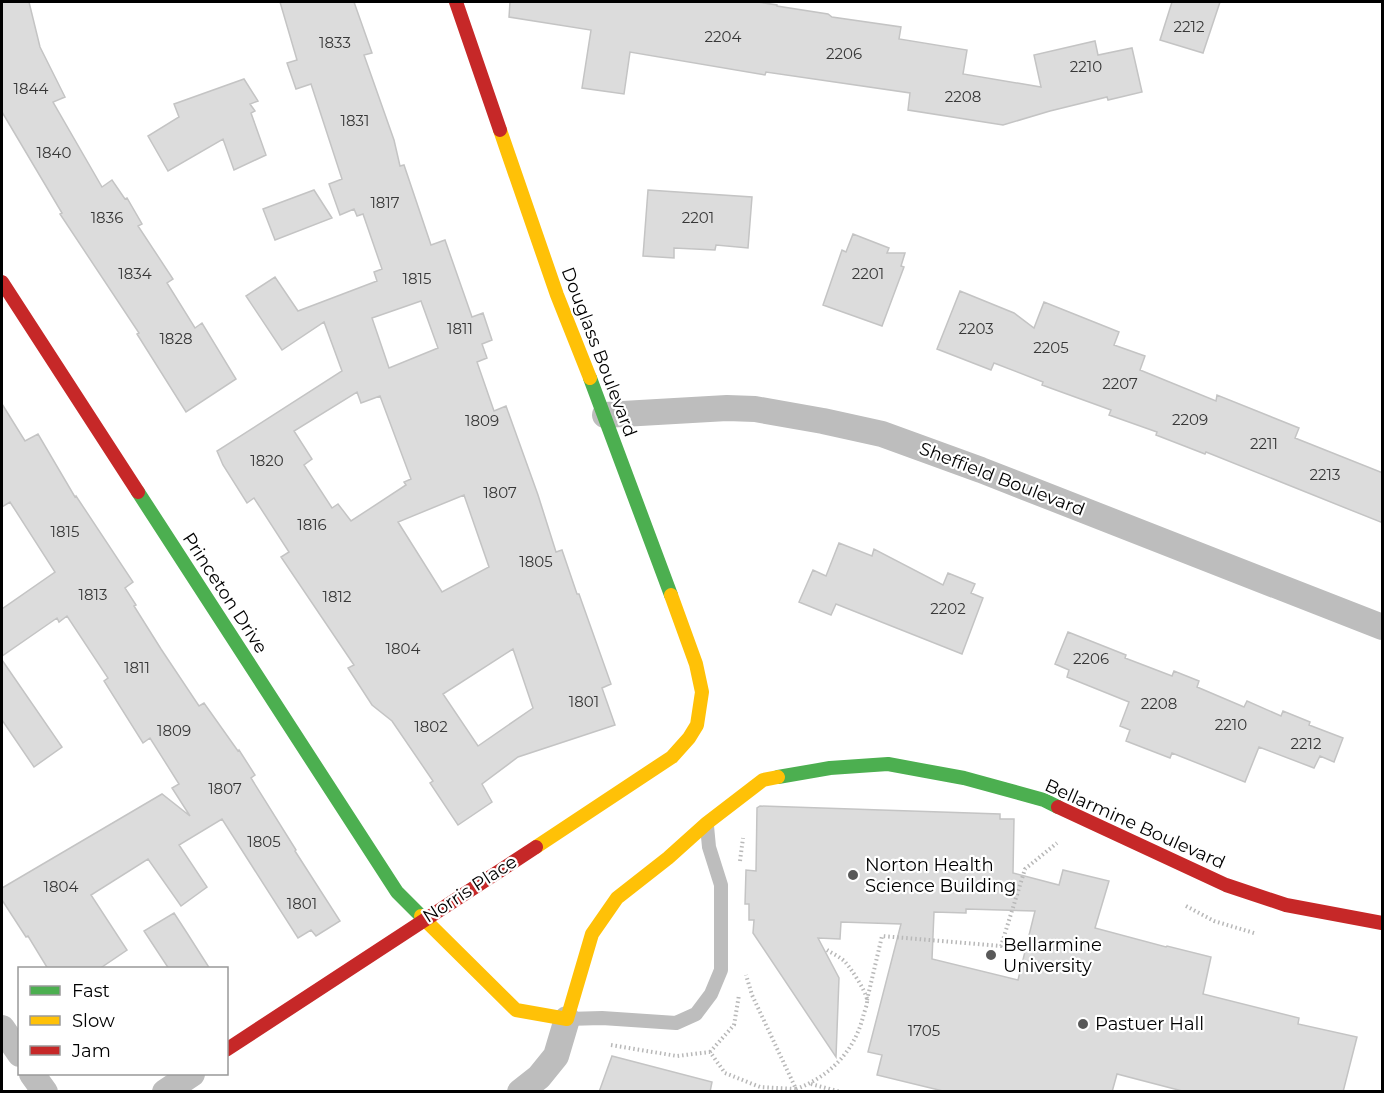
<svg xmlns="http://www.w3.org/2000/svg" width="1384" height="1093" viewBox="0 0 1384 1093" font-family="Montserrat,sans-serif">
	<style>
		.building { fill: #dcdcdc; stroke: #c4c4c4; stroke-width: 1.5; fill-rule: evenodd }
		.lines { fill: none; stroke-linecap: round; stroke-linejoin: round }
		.path { stroke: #b8b8b8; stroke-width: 4; stroke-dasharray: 1.5 3; stroke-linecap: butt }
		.lane { stroke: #bdbdbd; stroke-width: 14 }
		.street { stroke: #bdbdbd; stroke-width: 26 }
		.fast { stroke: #4caf50; stroke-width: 14 }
		.slow { stroke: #ffc107; stroke-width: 14 }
		.jam { stroke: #c62828; stroke-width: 14 }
		.poi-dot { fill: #595959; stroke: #fff; stroke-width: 2 }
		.labels { text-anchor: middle; stroke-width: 4.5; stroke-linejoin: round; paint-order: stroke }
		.number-label { font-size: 15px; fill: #373737 }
		.street-label { font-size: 18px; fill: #000; stroke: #fff }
		.poi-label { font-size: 18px; fill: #000; stroke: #fff; text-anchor: start }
	</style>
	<rect width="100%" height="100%" fill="#fff"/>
	<path class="building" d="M2,2h27l11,45 25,50 -12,5 49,85 10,-7 13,19 2,-1 15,26 -4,2 35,53 -6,4 28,45 7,-5 34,56 -50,33 -49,-78 2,-1 -79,-119 2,-1 -60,-101z
		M280,2h74l18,51 -8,2 30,85 6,26 4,-1 27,80 14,-5 27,77 11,-4 9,27 -10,4 5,14 -10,4 17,49 12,-5 32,89 18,57 6,-2 15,44h2l32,90 -9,4 13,37 -97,32 -36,27 10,18 -34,23 -28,-42 3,-2 -41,-60 -20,-16 -24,-37 6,-3 -73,-108 8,-5 -35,-54 -7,5 -24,-38 -6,-14 125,-80 -18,-49 -42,28 -36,-54 29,-19 23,34 79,-30 -3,-9 8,-3 -19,-55 -6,2 -3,-7 -14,6 -11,-31 13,-5 -31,-95 -15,5 -9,-26 10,-3zM421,301l17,47 -49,20 -17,-50zM357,392l4,11 19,-7 31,83 -7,3 2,3 -55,36 -13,-17 -6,4 -28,-43 8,-6 -18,-28zM464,495l25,72 -47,25 -44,-70zM513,649l20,59 -55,38 -35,-52z
		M510,2h248l19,3v1l51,8 4,3 69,10 -2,12 68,11 -4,24 78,13 -7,-32 61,-14 3,14 34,-7 10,44 -34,8 -1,-3 -57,14 -47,14 -95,-15 2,-17 -144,-21 -1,3 -135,-23 -6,42 -42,-6 9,-58 -82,-13z
		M1172,2h48l-17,51 -43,-13z
		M244,79l14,22 -8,3 5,7 -4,2 15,42 -32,15 -11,-31 -55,32 -20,-35 31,-19 -5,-13z
		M314,190l18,28 -57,22 -12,-31z
		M648,190l104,7 -4,51 -32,-3 -1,5 -41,-2v10l-31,-2z
		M853,234l36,14 -2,5h18l-4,13 3,1 -22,59 -59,-21 19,-55 4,2z
		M960,291l54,22 20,15 10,-26 75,30 -5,13 31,11 -5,14 76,31 1,-6 82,33 -4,10 88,35v50l-177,-71 -1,2 -49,-19 1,-3 -48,-17 2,-5 -69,-25 1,-3 -49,-19 -3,7 -54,-21z
		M2,404l23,37 13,-7 37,63 1,-1 57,86 -8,6 11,17 -2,1 27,43 38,57 5,-3 34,48 1,-1 16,25 -4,3 45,72 -1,1 45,70 -24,15 -5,-6 -13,8 -76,-119 -43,26 28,42 -26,19 -33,-47 -57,36 36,55 -28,19h-51l-20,-33 -2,1 -24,-37v-12l160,-94 28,22 -18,-28 7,-4 -29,-46 -7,5 -39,-62 4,-3 -41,-62 -8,6 -2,-4 -55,38v-47l53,-37 -45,-70 -8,5z
		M839,543l33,13 2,-7 69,36 5,-12 27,11 -4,9 12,5 -21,56 -126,-50 -5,11 -32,-13 14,-32 13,6z
		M1068,632l58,23 -1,3 47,18 2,-5 25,10 -2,6 47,20 3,-6 34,15 2,-5 27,11 -1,3 34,13 -9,24 -14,-6 -6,12 -55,-21 -14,35 -73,-29 -2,5 -44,-17 4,-11 -10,-4 9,-24 -62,-25 2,-7 -14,-6z
		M2,660l60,87 -28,20 -32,-47z
		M760,806l240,8v5h14l-1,54 46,12 4,-15 46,11 -14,47 71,19 1,-1 44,11 -8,37 96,24 -1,6 59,13 -14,55h-157l-69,-18 -5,18h-165l-70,-17 5,-20 -14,-3 33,-128 -60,-2 -1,17 -22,-1 21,40 -3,79 -83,-124 1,-13h-5v-16h-4l1,-34 10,1 1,-63zM966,909l69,2 -17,69 -86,-21 2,-47 32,1z
		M174,913l13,20 23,36h-41l-25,-38z
		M612,1056l100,26 -2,10h-111z"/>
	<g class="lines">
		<path class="path" d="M740,861l3,-23
			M1186,906l28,15 40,12
			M867,1000l15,-64 119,10 24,-77 32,-26
			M611,1045l66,11 33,-4 15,21 35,14 36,2 -44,-94 -6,-20
			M710,1052l24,-27 5,-30
			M811,1084l30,8
			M796,1089c33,-12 58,-37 67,-72 1,-5 5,-13 4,-18 -2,-9 -15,-29 -21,-36 -5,-6 -13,-9 -19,-13"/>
		<path class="lane" d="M567,1019l35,-1 74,5 20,-9 15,-20 10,-24v-85l-12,-38 -2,-21"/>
		<path class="street" d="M605,415l122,-7 28,1 68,12 59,13 99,36 401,157
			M2,1028l18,26
			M32,1074l13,18
			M165,1092l27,-18
			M520,1092l19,-15 17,-21 11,-37"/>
		<path class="fast" d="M590,378l81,217
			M138,492l259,400 24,24
			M778,777l52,-9 58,-4 76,14 80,22 14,7"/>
		<path class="slow" d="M500,130l57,165 33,83
			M536,847l136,-90 17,-19 8,-13 5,-33 -6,-28 -25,-69
			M421,916l95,94 51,9 25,-85 25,-36 51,-40 39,-35 56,-43 15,-3"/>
		<path class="jam" d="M456,2l44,128
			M2,282l136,210
			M1058,807l168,78 60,20 96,18
			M226,1050l310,-203"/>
	</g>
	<g class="poi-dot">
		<circle cx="853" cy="875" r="6"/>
		<circle cx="991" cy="955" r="6"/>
		<circle cx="1083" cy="1024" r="6"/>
	</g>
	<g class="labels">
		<g class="number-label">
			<text x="1189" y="32">2212</text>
			<text x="723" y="42">2204</text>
			<text x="335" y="48">1833</text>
			<text x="844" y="59">2206</text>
			<text x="1086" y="72">2210</text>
			<text x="31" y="94">1844</text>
			<text x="963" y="102">2208</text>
			<text x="355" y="126">1831</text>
			<text x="54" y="158">1840</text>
			<text x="385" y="208">1817</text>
			<text x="107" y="223">1836</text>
			<text x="698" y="223">2201</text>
			<text x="135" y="279">1834</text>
			<text x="868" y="279">2201</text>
			<text x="417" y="284">1815</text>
			<text x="460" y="334">1811</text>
			<text x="976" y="334">2203</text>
			<text x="176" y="344">1828</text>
			<text x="1051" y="353">2205</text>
			<text x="1120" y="389">2207</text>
			<text x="1190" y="425">2209</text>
			<text x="482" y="426">1809</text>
			<text x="1264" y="449">2211</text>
			<text x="267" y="466">1820</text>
			<text x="1325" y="480">2213</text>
			<text x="500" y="498">1807</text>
			<text x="312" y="530">1816</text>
			<text x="65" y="537">1815</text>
			<text x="536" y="567">1805</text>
			<text x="93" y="600">1813</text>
			<text x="337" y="602">1812</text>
			<text x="948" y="614">2202</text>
			<text x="403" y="654">1804</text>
			<text x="1091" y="664">2206</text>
			<text x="137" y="673">1811</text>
			<text x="584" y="707">1801</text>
			<text x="1159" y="709">2208</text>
			<text x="1231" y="730">2210</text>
			<text x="431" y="732">1802</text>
			<text x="174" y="736">1809</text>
			<text x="1306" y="749">2212</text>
			<text x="225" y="794">1807</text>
			<text x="264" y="847">1805</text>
			<text x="61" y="892">1804</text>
			<text x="302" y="909">1801</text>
			<text x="924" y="1036">1705</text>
		</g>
		<g class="street-label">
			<text transform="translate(599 352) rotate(69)" y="6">Douglass Boulevard</text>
			<text transform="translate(1002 479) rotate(21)" y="6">Sheffield Boulevard</text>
			<text transform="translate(225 593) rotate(57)" y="6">Princeton Drive</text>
			<text transform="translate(1135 824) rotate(24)" y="6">Bellarmine Boulevard</text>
			<text transform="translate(470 889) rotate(-33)" y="6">Norris Place</text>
		</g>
		<g class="poi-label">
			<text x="865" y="871">Norton Health<tspan x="865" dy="21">Science Building</tspan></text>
			<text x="1003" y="951">Bellarmine<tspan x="1003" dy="21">University</tspan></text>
			<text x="1095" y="1030">Pastuer Hall</text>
		</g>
	</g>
	<rect width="1384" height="1093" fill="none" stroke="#000000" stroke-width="6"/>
	<rect x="18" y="967" width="210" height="108" fill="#ffffff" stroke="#999999" stroke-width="1.5"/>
	<rect x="30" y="986" width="30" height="9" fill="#4caf50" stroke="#999999" stroke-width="1.5"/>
	<text x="72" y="997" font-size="18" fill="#000000">Fast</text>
	<rect x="30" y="1016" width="30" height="9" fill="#ffc107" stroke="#999999" stroke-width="1.5"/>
	<text x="72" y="1027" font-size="18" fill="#000000">Slow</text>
	<rect x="30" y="1046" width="30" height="9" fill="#c62828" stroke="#999999" stroke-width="1.5"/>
	<text x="72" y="1057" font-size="18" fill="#000000">Jam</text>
</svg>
